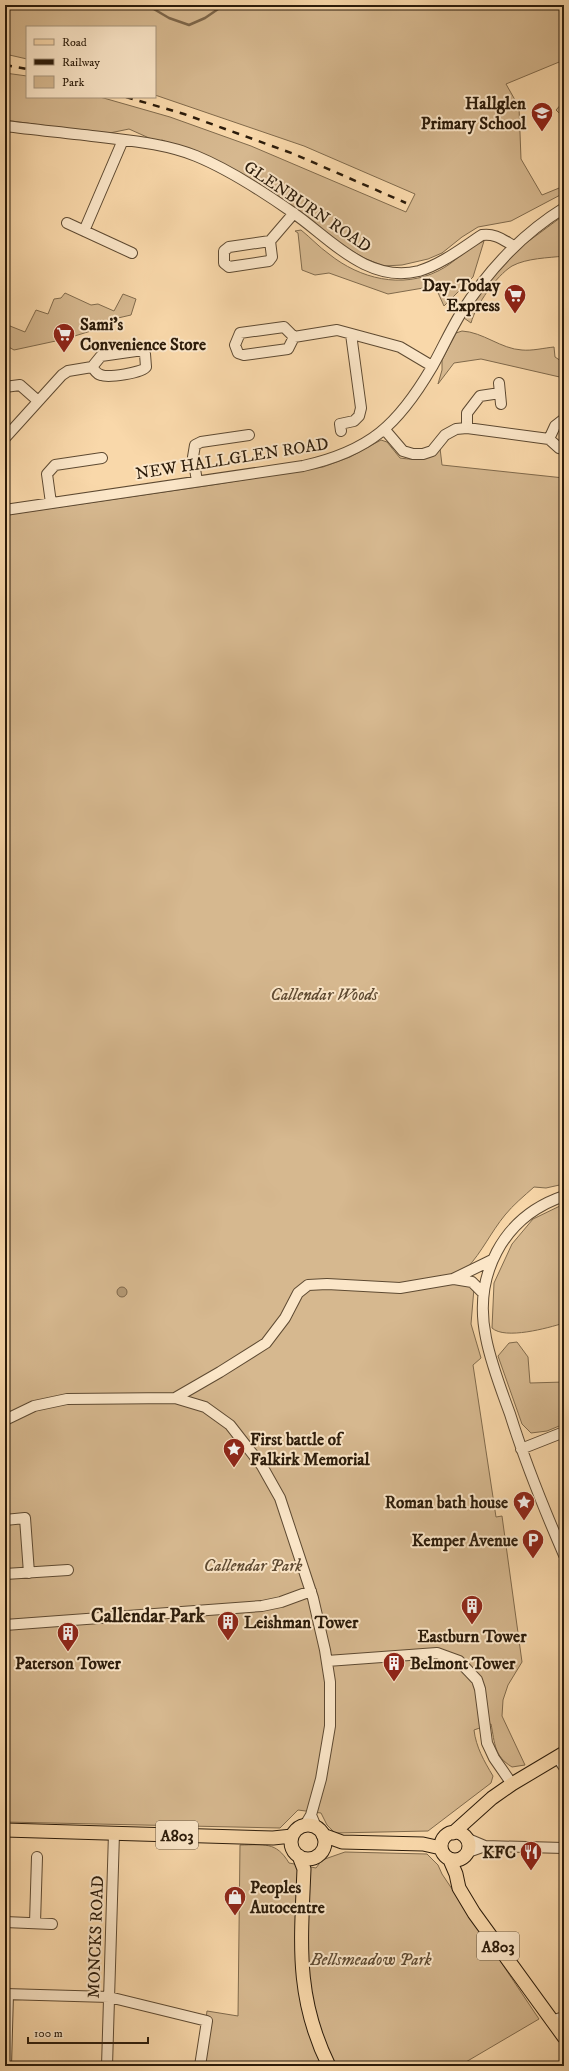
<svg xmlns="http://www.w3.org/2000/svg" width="569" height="2071" viewBox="0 0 569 2071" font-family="'IM FELL DW Pica',serif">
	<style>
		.green { fill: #d6b88f; stroke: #806a4c }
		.water { fill: #b39874; stroke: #7d664a }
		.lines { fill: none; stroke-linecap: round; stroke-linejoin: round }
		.stream { stroke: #7d664a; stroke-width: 2.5 }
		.minor-casing { stroke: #5e4a32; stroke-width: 12 }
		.major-casing { stroke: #2b1b0a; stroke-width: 15 }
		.minor { stroke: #fbe6c8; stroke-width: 10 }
		.major { stroke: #f9d8aa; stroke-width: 13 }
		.rail { stroke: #2b1b0a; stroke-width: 2.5; stroke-dasharray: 7 7; stroke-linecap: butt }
		.labels { text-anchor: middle; stroke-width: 4; stroke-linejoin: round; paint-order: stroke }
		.shield { fill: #fbe6c8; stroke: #695843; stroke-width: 1 }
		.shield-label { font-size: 16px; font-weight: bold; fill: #2b1b0a }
		.poi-label { font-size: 17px; font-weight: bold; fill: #2b1b0a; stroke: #fbe6c8; text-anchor: end }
		.street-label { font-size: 17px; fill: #2b1b0a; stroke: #fbe6c8 }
		.park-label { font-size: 17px; font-style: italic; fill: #5e4a32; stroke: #fbe6c8 }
		.quarter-label { font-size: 19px; font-weight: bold; fill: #2b1b0a; stroke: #fbe6c8 }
	</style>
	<rect width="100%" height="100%" fill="#f9d8aa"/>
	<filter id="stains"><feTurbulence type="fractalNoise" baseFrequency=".005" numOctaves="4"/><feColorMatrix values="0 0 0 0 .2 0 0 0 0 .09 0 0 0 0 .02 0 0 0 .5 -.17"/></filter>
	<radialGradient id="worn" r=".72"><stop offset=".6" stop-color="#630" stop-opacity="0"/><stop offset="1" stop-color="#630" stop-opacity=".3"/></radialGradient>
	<path class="green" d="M5,5h559v55l-58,24 13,23 2,52 21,36 22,-9v7l-53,28 -33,6 -16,10 -20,16 -14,6 -26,6 -18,1 -18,-7 -19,-11 -132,-86 -53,-22 -4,2 -29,-13 -24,5 -100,-14v-47l22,3v21h73l70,20 81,29 155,66 9,-18 -111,-48 -149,-51v-68h-128v32l-22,-5z
		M564,101v17l-8,-8z
		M564,215v41c-16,2 -37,2 -52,10 -16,10 -36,39 -41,57l-7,-5 17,-29 37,-40z
		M301,230c10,8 18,17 28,24 31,25 73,35 109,17 17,-8 29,-24 46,-30l-11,36 -29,29 -9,-20 -47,8 -59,-21 -14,2 -13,-5 -4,-37 -3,-2z
		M65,293l26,12 7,-1 16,7 9,-17 13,5 -5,16 -13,3 -24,12 -29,9 -51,11 -9,-5v-21l20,8 11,-22 12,4 6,-15 7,-1z
		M462,331c21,1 39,18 60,19 10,1 22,-2 32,-3l1,10 9,6v15l-83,-19 -27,4 -16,21 4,-14v-10l14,-27z
		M381,440l6,2 13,16c19,3 24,0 40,-10l2,17 122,13v706l-18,4 -12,-1c-10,9 -21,18 -29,28 -14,17 -23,37 -38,53l7,20 -3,36 10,34 -8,7 23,152 6,-1 20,146 -14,23 -5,15 -1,16 23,49 -13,2c-18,-11 -17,-23 -21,-43l-17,6c2,17 10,31 19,46l-2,7 -63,48 -93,2 -8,-8 -6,-12 -23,-3 -18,18 -275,-6v-1307l207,-30 111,-18 27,-10z
		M564,1204v43l-2,1 2,5 -2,23h2v47c-16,5 -59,17 -72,5l2,-45 18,-39 21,-25z
		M517,1342l11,15 2,26 34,-1v42l-17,7 -16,2 -9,-9 -24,-68 11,-13z
		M240,1845c24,0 36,-4 49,18l27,5 6,-8 23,-8 82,2 11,11 4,9 97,145 -80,47h-259l7,-55 31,5z"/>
	<path class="water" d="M117 1292a5 5 0 1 1 10 0a5 5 0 1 1-10 0Z"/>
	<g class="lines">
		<path class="stream" d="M147,5l22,13 20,7 16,-7 19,-13"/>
		<g class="minor-casing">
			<path id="minor" d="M5,126c32,4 64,7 96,11 32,4 65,7 95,19 34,14 66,35 96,56 38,26 75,72 127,59 23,-7 43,-23 63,-36 13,-2 21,5 32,11
				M67,223l65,30
				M84,231l39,-91
				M270,241l2,16 -3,4 -40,6 -5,-4v-12l5,-4 41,-6 24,-28
				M294,337l-10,-10 -44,6 -5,12 3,8 6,2 44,-6 6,-12 43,-7 63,17 32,19
				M136,351h5l4,3 1,13c-4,6 -38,11 -45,8 -5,-1 -6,-5 -9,-8l9,-11z
				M499,383l2,21
				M5,387l15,-2 17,15
				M467,428v-15l13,-17 20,-3
				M385,430l18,21 10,3h10l9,-3 13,-16 11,-6 11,-1 82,11 10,9 5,1
				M341,431l-1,-7 14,-3 5,-5 2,-8 -10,-74
				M5,438l57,-63 6,-4 24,-4
				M549,439l6,-13 9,-7
				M197,481l-4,-24 2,-12 6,-3 48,-7
				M51,503l-4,-29 8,-9 47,-7
				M5,510l298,-44c67,-15 95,-41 129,-99 10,-18 18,-36 29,-54 26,-41 61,-79 103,-105
				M564,1196c-62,21 -91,80 -78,142 5,26 15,51 24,76 15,48 34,95 54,141
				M454,1279l18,3 11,11
				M175,1398l45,-26 46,-29 19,-25 13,-25 10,-8 19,-1 73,4 53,-9 39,-19
				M5,1420l29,-14 33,-7 108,-1 30,9 25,18 32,41 18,32 33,100 12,52 5,32v44l-9,53 -10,36 -6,10
				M521,1449l43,-17
				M5,1520l20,-2 4,55
				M5,1574l63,-4
				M5,1625l257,-19 19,-4 30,-11
				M327,1661l110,-8 22,8 18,19 3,9 7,54 7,15 18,26
				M557,1757l7,10
				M311,1815l5,12
				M466,1838l19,8
				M468,1852l17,-6 79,2
				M5,1922l47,2
				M35,1923l2,-66
				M5,1994l104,3 98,24 -7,45
				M551,2021l13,-4
				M6,2066l2,-72
				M107,2066l7,-233"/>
		</g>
		<g class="major-casing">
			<path id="major" d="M291 1842a17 17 0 1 1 34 0a17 17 0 1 1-34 0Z
				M5,1830l268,8 19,-2
				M441 1846a14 14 0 1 1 28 0a14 14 0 1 1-28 0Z
				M453,1833l39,-35 20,-14 52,-31
				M323,1835l19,7 81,2 18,4
				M299,1856l5,13c-3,74 -9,128 25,197
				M450,1860l6,14 3,14 15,25 90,124"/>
		</g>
		<use href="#minor" class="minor"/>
		<use href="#major" class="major"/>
		<path class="rail" d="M5,65l22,4
			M126,97l58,17 110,40 112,49"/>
	</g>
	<defs>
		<g id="school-pin" transform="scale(1.15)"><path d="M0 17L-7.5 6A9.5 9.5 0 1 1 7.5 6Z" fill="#8f2418" stroke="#fbe6c8"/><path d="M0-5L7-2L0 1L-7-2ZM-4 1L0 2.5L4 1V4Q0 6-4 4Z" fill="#fff"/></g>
		<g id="supermarket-pin" transform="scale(1.15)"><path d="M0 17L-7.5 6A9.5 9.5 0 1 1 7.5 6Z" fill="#8f2418" stroke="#fbe6c8"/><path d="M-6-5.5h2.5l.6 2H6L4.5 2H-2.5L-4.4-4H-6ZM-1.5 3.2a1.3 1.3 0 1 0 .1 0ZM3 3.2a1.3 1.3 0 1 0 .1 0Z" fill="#fff"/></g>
		<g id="sight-pin" transform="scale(1.15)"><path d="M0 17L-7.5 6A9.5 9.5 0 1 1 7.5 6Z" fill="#8f2418" stroke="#fbe6c8"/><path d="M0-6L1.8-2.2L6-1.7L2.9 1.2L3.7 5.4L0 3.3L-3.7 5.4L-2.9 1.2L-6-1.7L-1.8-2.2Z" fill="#fff"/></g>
		<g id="parking-pin" transform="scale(1.15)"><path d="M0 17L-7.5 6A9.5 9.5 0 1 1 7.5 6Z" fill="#8f2418" stroke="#fbe6c8"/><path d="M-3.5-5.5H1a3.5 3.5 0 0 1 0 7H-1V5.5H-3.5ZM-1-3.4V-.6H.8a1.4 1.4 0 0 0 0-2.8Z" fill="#fff"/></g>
		<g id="building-pin" transform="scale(1.15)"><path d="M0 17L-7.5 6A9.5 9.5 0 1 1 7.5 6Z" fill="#8f2418" stroke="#fbe6c8"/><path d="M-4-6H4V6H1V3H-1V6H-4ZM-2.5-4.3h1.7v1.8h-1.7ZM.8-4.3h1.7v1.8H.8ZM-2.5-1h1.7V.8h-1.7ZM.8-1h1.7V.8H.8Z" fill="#fff"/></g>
		<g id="restaurant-pin" transform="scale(1.15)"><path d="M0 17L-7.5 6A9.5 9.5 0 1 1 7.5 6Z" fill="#8f2418" stroke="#fbe6c8"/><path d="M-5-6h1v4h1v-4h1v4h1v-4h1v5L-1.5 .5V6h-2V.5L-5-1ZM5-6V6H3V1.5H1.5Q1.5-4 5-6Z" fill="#fff"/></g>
		<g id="shop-pin" transform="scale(1.15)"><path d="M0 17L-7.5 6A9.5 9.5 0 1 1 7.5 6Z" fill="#8f2418" stroke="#fbe6c8"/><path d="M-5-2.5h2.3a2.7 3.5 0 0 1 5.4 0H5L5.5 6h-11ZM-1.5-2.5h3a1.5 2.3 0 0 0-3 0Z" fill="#fff"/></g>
	</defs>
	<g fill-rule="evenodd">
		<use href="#school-pin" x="542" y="113"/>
		<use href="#supermarket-pin" x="515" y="295"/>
		<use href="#supermarket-pin" x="64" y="334"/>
		<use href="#sight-pin" x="234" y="1449"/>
		<use href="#sight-pin" x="524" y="1502"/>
		<use href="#parking-pin" x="533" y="1540"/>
		<use href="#building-pin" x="472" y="1606"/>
		<use href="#building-pin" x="228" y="1622"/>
		<use href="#building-pin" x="68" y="1633"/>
		<use href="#building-pin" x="394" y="1663"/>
		<use href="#restaurant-pin" x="531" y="1852"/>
		<use href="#shop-pin" x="235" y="1897"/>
	</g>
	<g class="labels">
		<g class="shield">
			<rect x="156" y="1821" width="42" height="28" rx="3"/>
			<rect x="477" y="1932" width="42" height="28" rx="3"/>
		</g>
		<g class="shield-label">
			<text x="177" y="1841">A803</text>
			<text x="498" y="1952">A803</text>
		</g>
		<g class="poi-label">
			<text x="526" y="109">Hallglen<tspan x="526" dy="20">Primary School</tspan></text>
			<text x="500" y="291">Day-Today<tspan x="500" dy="20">Express</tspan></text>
			<text x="80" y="330" text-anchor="start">Sami's<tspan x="80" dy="20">Convenience Store</tspan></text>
			<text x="250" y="1445" text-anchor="start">First battle of<tspan x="250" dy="20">Falkirk Memorial</tspan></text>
			<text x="508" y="1508">Roman bath house</text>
			<text x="518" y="1546">Kemper Avenue</text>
			<text x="244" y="1628" text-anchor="start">Leishman Tower</text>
			<text x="472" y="1642" text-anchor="middle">Eastburn Tower</text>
			<text x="68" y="1669" text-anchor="middle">Paterson Tower</text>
			<text x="410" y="1669" text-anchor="start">Belmont Tower</text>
			<text x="516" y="1858">KFC</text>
			<text x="250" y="1893" text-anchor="start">Peoples<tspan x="250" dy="20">Autocentre</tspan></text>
		</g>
		<g class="street-label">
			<text transform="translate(308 206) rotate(34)" y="6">GLENBURN ROAD</text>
			<text transform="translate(232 458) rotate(-9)" y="6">NEW HALLGLEN ROAD</text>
			<text transform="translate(95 1937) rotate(-88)" y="6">MONCKS ROAD</text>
		</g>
		<g class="park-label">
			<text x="324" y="1000">Callendar Woods</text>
			<text x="253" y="1571">Callendar Park</text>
			<text x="371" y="1965">Bellsmeadow Park</text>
		</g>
		<g class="quarter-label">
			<text x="148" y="1622">Callendar Park</text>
		</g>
	</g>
	<rect width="569" height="2071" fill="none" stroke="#f9d8aa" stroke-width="20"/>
	<rect x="6" y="6" width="557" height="2059" fill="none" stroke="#2b1b0a" stroke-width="2"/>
	<rect x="10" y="10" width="549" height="2051" fill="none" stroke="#2b1b0a"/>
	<rect x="26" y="26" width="130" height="72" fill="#fbe6c8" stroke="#a8957c"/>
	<rect x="34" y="39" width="20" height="6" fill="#f9d8aa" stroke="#a8957c"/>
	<text x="62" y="46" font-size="12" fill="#2b1b0a">Road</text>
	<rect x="34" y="59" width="20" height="6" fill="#2b1b0a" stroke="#a8957c"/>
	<text x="62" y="66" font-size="12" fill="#2b1b0a">Railway</text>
	<rect x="34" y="76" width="20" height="12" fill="#d6b88f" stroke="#a8957c"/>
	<text x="62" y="86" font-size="12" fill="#2b1b0a">Park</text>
	<path d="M28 2037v6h120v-6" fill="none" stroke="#2b1b0a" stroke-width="2"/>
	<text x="34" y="2037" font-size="12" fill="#2b1b0a" stroke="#fbe6c8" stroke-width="3" paint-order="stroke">100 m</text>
	<rect width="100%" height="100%" filter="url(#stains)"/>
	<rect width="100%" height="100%" fill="url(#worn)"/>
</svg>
